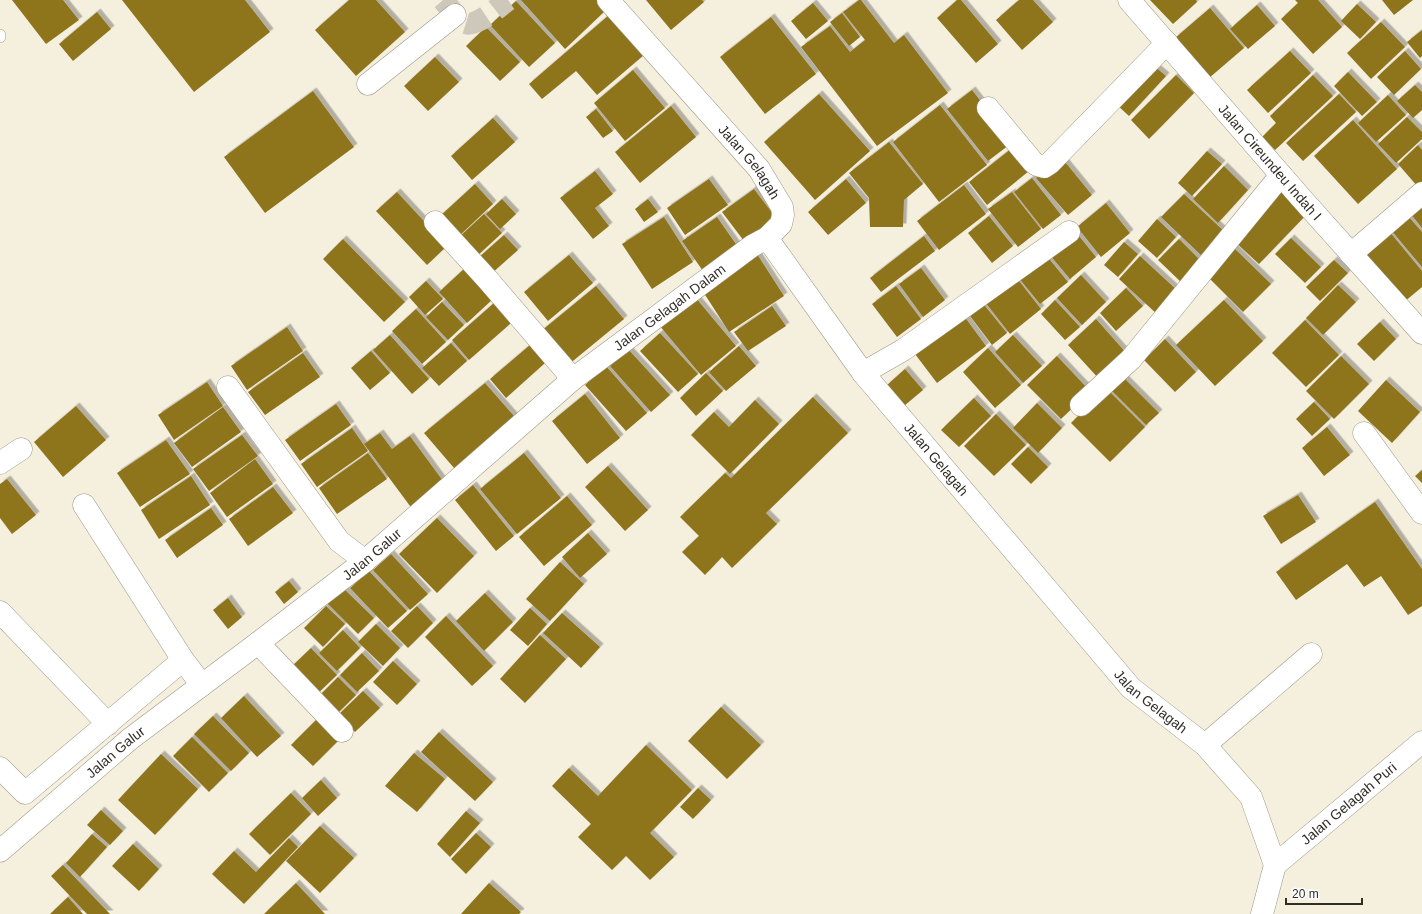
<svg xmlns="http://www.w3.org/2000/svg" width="1422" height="914" viewBox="0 0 1422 914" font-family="Arial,sans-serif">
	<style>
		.building { fill: #8e741e; filter: url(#shadow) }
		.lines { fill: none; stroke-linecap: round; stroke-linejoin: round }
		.minor-tunnel { stroke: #cec8ba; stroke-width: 22; stroke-dasharray: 22 11; stroke-linecap: butt }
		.service-casing { stroke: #9d9787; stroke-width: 12 }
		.minor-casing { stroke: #9d9787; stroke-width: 23 }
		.tertiary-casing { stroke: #9d9787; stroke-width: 23 }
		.service { stroke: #fff; stroke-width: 11 }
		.minor { stroke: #fff; stroke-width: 22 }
		.tertiary { stroke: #fff; stroke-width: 22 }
		.labels { text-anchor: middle; stroke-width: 4; stroke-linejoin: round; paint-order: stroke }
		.street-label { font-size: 14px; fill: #312e28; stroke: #fff }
	</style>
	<defs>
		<filter id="shadow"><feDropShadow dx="3.5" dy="-3.5" stdDeviation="0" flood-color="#0004"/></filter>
	</defs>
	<rect width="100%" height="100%" fill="#f5efde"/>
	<path class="building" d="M12,0h51l16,20 -33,24z
		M122,0h123l25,32 -76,60z
		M349,0h27l29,32 -49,44 -41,-46z
		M521,0h76l9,10 -41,39z
		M646,0h56l2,2 -33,28z
		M859,0h2l33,43 10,-8 44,58 -71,53 -76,-99 29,-21 20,26 15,-12 -22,-28z
		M957,0h4l37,44 -22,19 -39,-45z
		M1019,0h14l20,22 -31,28 -26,-30z
		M1150,0h46l1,2 -24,22z
		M1295,0h23l24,27 -29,27 -32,-35 17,-16z
		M1382,0h31l-19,15z
		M516,1l39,42 -26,24 -39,-42z
		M813,3l15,18 -22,18 -15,-18z
		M1357,4l19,18 -16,17 -19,-18z
		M1257,5l18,21 -27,23 -18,-20z
		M1210,8l34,40 -35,30 -34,-40z
		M97,12l14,17 -38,32 -14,-17z
		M842,13l18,24 -11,9 -19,-24z
		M609,15l35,40 -47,40 -21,-24 -34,28 -13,-15z
		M771,17l45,57 -51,40 -45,-57z
		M1381,22l24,25 -34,32 -24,-26z
		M486,27l34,35 -20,19 -34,-35z
		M1422,30v26l-2,2 -13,-16z
		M1290,51l21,22 -43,40 -21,-23z
		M1405,51l16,18 -27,26 -17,-18z
		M435,57l24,25 -31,29 -24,-25z
		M1153,65l13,11 -37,40 -13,-12z
		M633,70l32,38 -40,33 -31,-38z
		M1348,72l29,30 -15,14 -28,-30z
		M1176,75l18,18 -45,46 -18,-19z
		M1313,75l20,21 -58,54 -13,-13 14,-14 -6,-7z
		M1415,85l7,7v18l-9,8 -16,-17z
		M972,90l41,52 -25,19 -41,-52z
		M313,91l41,56 -89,66 -41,-56z
		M819,94l51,57 -55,49 -51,-58z
		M1339,94l17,18 -53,49 -17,-18z
		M1388,95l18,20 -30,27 -18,-19z
		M940,105l47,60 -48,37 -46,-60z
		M671,106l25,31 -56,46 -25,-31z
		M596,109l17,22 -10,7 -17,-21z
		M1407,117l15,15v7l-26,24 -18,-19z
		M493,118l22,24 -43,38 -21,-24z
		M1353,120l44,49 -39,35 -44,-48z
		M889,142l34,42 -19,16 -1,27h-33l-1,-29 -20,-25z
		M1016,145l18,22 -47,38 -18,-23z
		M1418,145l4,5v33l-4,4 -20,-23z
		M1207,151l15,13 -30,32 -14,-13z
		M1061,157l31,38 -24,20 -32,-37z
		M1224,166l24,24 -30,33 -25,-24z
		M595,171l18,23 -18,14 14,18 -16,13 -33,-41z
		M1032,178l29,37 -18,14 -29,-37z
		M709,179l19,26 -43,30 -18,-27z
		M846,179l20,24 -38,32 -20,-23z
		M475,184l18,20 -35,33 -19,-20z
		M964,185l22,29 -47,36 -22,-29z
		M754,189l22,29 -32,23 -22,-29z
		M1281,189l26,25 -48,50 -26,-24z
		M397,192l50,54 -20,19 -51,-54z
		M1012,192l29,37 -23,18 -30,-38z
		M1184,194l42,39 -23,24 -42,-40z
		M502,199l14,15 -16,15 -14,-15z
		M648,199l10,13 -14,10 -9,-13z
		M1106,203l24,30 -29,24 -24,-30z
		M1422,204v24l-12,-15z
		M484,214l18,19 -26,24 -18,-19z
		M989,216l24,30 -21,17 -24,-30z
		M1408,216l14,16v35l-31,-37z
		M664,217l29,45 -41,27 -30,-45z
		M717,217l21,30 -35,24 -21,-30z
		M1157,219l19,18 -19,21 -19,-17z
		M1075,231l21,26 -26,22 -21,-25z
		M1389,231l33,40v16l-18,15 -41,-50z
		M504,235l14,15 -27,24 -14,-15z
		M924,236l11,15 -54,41 -11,-14z
		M1291,238l30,29 -16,16 -30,-29z
		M343,239l62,63 -21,20 -61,-63z
		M1179,239l24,24 -20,21 -25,-24z
		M1124,242l14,12 -20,23 -14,-12z
		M1234,248l37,36 -28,28 -37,-37z
		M757,254l27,42 -55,36 -27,-42z
		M569,255l24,28 -45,38 -24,-29z
		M1046,255l22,27 -28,22 -22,-27z
		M1140,256l39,36 -21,23 -39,-36z
		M1334,260l14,13 -28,28 -14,-14z
		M465,268l29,30 -27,25 -28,-31z
		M921,268l24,32 -22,17 -24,-33z
		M1081,275l25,27 -24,23 -25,-27z
		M1016,277l25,32 -31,25 -25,-32z
		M426,281l17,18 -18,16 -16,-18z
		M1338,285l18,17 -33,33 -17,-17z
		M596,286l28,33 -56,46 -28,-33z
		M896,286l25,33 -24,18 -25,-33z
		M1126,288l17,18 -27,25 -16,-18z
		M695,297l41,49 -35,29 -42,-50z
		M1055,300l25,27 -15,13 -24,-26z
		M1224,300l39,41 -48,45 -39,-41z
		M981,301l26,32 -15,12 -25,-33z
		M442,302l22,23 -16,15 -22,-23z
		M494,303l17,20 -42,37 -17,-20z
		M772,306l14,20 -38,25 -14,-19z
		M416,309l30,33 -24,22 -30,-33z
		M964,316l22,30 -49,37 -22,-29z
		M1096,319l32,36 -28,25 -32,-35z
		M1305,320l34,35 -33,32 -34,-34z
		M1380,322l16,17 -22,22 -17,-17z
		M287,327l16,24 -56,39 -16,-24z
		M660,333l38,41 -20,18 -38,-41z
		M390,335l39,44 -17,15 -39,-44z
		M1013,335l29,31 -19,17 -28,-31z
		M1165,339l31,33 -21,20 -31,-32z
		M451,343l16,18 -28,25 -17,-18z
		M530,345l15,18 -39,35 -16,-19z
		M739,346l17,20 -30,25 -17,-19z
		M988,348l33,37 -26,23 -32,-36z
		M628,349l42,46 -19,17 -41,-46z
		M371,351l19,22 -20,17 -19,-22z
		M303,353l17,24 -55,38 -17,-23z
		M1057,356l33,35 -29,28 -34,-34z
		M1341,356l28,28 -35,35 -28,-28z
		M606,366l41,47 -21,18 -41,-46z
		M905,369l18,21 -19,16 -18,-20z
		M706,373l17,18 -27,25 -16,-18z
		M1120,374l39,39 -13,12 -39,-39z
		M1386,380l34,32 -28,31 -34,-32z
		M207,382l16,24 -49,34 -16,-25z
		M485,383l36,41 -61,51 -36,-42z
		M1106,388l39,39 -35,35 -39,-39z
		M585,394l35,44 -33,26 -35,-43z
		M813,397l35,36 -82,80 11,11 -45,44 -10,-11 -17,18 -23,-23 17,-16 -19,-19 45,-44 6,5z
		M974,398l17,18 -32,31 -18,-17z
		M755,400l24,24 -49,50 -39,-39 23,-23 15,15z
		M1314,402l16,17 -18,17 -16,-17z
		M1037,403l25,25 -24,25 -25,-25z
		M336,404l15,21 -51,36 -15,-21z
		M76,406l30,34 -43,37 -29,-35z
		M223,407l18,25 -49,35 -18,-24z
		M996,414l30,31 -32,31 -30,-30z
		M1327,427l23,28 -26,21 -22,-28z
		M352,428l16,23 -51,36 -16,-23z
		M380,433l12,16 18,-13 36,49 -33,25 -49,-66z
		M242,435l16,21 -49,35 -16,-22z
		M166,440l24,34 -50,33 -23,-34z
		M1028,447l20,20 -17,17 -20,-20z
		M368,453l19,26 -50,35 -18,-26z
		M524,453l37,45 -44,36 -37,-45z
		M255,459l18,25 -46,33 -17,-24z
		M608,466l40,44 -23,21 -40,-44z
		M1422,470v13l-7,-7z
		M191,476l19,29 -51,34 -18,-29z
		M7,479l29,36 -24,19 -12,-16v-34z
		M473,485l41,51 -18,15 -41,-51z
		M273,487l20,26 -45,33 -19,-27z
		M1298,495l18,27 -35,22 -18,-28z
		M567,496l25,29 -48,41 -25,-29z
		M1375,502l47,67v37l-14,9 -27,-39 -17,11 -17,-23 -51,36 -20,-28z
		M211,508l12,17 -46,33 -12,-18z
		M437,518l37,38 -37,37 -38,-39z
		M588,533l19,21 -27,24 -18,-21z
		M391,554l37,40 -18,16 -37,-40z
		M560,562l24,22 -34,37 -24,-22z
		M369,571l38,40 -19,17 -38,-40z
		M289,581l9,11 -14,12 -9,-12z
		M342,587l32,31 -16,16 -31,-31z
		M485,593l28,29 -29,29 -28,-30z
		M228,598l14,19 -14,12 -15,-19z
		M326,606l19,18 -22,23 -19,-19z
		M417,606l16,17 -25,25 -17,-17z
		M530,608l17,16 -19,22 -18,-16z
		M562,613l38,34 -19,21 -38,-35z
		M446,616l47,50 -21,20 -47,-49z
		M376,624l24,24 -17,18 -25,-24z
		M343,630l17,18 -23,23 -18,-18z
		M540,635l26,24 -41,44 -25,-24z
		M311,648l26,27 -23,22 -26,-27z
		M362,653l17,18 -22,21 -17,-17z
		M393,661l24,23 -20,21 -24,-23z
		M338,677l18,18 -20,20 -18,-18z
		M363,691l17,17 -25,24 -17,-17z
		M244,696l37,40 -24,21 -36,-39z
		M721,707l40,38 -34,34 -39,-38z
		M213,716l36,37 -18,18 -37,-37z
		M318,718l22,21 -27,27 -22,-21z
		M439,732l54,50 -18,19 -54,-49z
		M192,737l36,36 -19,19 -36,-36z
		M646,745l46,45 -42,43 24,24 -24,23 -24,-24 -14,14 -34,-33 13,-13 -39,-38 17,-18 29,28z
		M414,753l31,26 -28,33 -32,-26z
		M161,754l37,35 -43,46 -37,-35z
		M321,780l16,18 -19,18 -16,-18z
		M698,788l13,12 -18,19 -13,-12z
		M291,793l20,21 -41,41 -21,-21z
		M101,810l22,21 -13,14 -23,-20z
		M466,811l14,12 -30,34 -13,-13z
		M320,826l34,32 -34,35 -34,-32z
		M476,833l15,14 -25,27 -15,-15z
		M92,834l15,13 -27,30 -14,-14z
		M289,838l9,9 -54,57 -32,-30 22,-23 22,21z
		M133,844l26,25 -20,22 -27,-25z
		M63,865l47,49h-23l-36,-38z
		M296,883l29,31h-61z
		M489,883l32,29 -2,2h-58z
		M68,897l15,17h-33z"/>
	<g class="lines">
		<path class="minor-tunnel" d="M443,0c7,8 13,18 22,23 11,5 33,-16 43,-23"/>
		<g class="service-casing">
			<path id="service" d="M0,35v2"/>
		</g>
		<g class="minor-casing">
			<g id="minor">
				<path id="s1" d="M1129,0l173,199 120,134"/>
				<path d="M368,84l87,-69"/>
				<path d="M988,108l45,54 4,3 7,2 6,-4 117,-120"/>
				<path d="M435,222l53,58 85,99"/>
				<path d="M1351,254l71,-61"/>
				<path d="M863,373l40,-23 166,-118"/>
				<path d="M228,387l111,154 26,20"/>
				<path d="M1081,405l50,-46 150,-184"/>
				<path d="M1364,433l58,80"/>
				<path d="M0,463l21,-14"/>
				<path d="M84,505l99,155 19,25"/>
				<path d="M0,612l108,112"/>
				<path d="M258,643l84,88"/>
				<path d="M1205,745l106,-91"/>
				<path d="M0,768l25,25 158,-133"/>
				<path id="s2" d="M0,851l130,-112 128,-96 107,-82 208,-182 179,-133 15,-8"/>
				<path id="s3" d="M1275,865l147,-123"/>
			</g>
		</g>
		<g class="tertiary-casing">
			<g id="tertiary">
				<path id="s4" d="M608,0l151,169 23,38 1,8 -2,9 -14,14 96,135 268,315 74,57 46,52 24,68 -13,49"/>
			</g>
		</g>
		<use href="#service" class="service"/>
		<use href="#minor" class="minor"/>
		<use href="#tertiary" class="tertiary"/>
	</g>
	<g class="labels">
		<g class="street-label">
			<text dy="5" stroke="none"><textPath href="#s4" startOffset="215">Jalan Gelagah</textPath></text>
			<text dy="5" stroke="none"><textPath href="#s1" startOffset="215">Jalan Cireundeu Indah I</textPath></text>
			<text dy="5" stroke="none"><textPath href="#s2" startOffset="863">Jalan Gelagah Dalam</textPath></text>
			<text dy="5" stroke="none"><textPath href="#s4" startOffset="587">Jalan Gelagah</textPath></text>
			<text dy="5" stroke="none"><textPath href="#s2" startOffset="476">Jalan Galur</textPath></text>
			<text dy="5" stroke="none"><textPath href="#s4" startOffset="911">Jalan Gelagah</textPath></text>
			<text dy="5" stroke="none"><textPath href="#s2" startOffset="152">Jalan Galur</textPath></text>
			<text dy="5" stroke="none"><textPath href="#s3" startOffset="96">Jalan Gelagah Puri</textPath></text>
		</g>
	</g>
	<path d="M1286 898v6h76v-6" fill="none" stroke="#312e28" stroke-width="2"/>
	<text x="1292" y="898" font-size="12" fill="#312e28" stroke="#ffffff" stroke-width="3" paint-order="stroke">20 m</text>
</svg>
